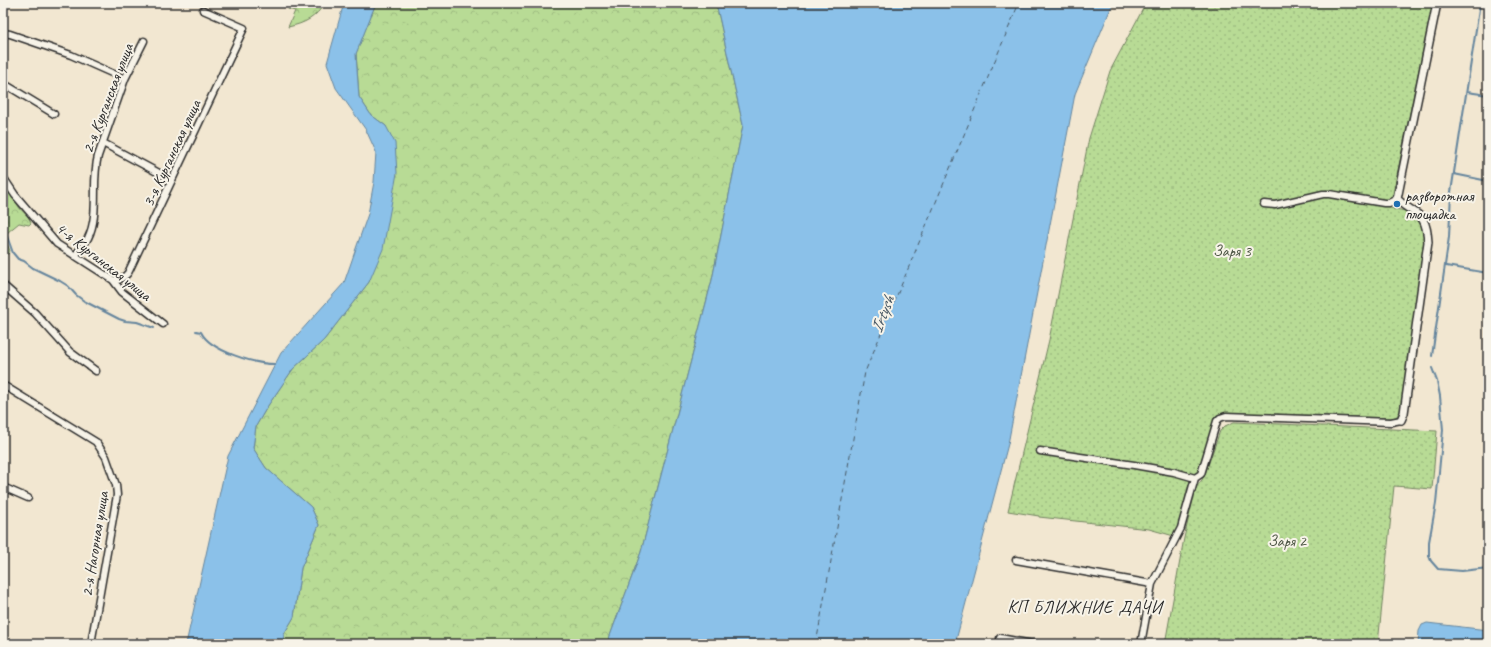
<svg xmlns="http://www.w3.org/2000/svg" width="1491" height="647" viewBox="0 0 1491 647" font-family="Caveat,sans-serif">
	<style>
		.green { fill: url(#green-dots); stroke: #728360 }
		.forest { fill: url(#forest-crowns); stroke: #728360 }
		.water { fill: #8bc1e9; stroke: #65859d }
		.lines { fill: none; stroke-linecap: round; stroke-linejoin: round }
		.stream { stroke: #65859d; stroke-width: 2 }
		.ferry { stroke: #485864; stroke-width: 1; stroke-dasharray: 5 4; stroke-linecap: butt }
		.minor-casing { stroke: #2b2b2b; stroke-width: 9 }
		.tertiary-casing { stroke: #2b2b2b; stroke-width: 10 }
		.minor { stroke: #f7f3e8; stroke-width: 6 }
		.tertiary { stroke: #f7f3e8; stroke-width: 7 }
		.poi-dot { fill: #1f6fb2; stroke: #f7f3e8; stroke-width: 1.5 }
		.labels { text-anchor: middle; stroke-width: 4; stroke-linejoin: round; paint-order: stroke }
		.street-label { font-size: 16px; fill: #2b2b2b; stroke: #f7f3e8 }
		.poi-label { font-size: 16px; fill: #2b2b2b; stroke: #f7f3e8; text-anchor: start }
		.park-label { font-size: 16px; fill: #4e5746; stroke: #f7f3e8 }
		.water-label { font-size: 17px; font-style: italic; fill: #485864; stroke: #f7f3e8 }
		.neighbourhood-label { font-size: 17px; letter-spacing: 1px; fill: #2b2b2b; stroke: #f7f3e8 }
	</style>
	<defs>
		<pattern id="green-dots" width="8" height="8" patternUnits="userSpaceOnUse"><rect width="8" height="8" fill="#b8db95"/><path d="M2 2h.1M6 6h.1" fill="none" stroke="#9ebc81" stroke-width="1.8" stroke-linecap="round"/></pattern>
		<pattern id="forest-crowns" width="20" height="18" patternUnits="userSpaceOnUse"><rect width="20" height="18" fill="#b8db95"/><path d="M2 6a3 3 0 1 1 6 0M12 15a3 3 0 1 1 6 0" fill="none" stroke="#9ebc81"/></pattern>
	</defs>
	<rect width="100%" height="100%" fill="#f2e7d1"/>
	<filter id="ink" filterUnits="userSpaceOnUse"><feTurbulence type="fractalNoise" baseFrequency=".025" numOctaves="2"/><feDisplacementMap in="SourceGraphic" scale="8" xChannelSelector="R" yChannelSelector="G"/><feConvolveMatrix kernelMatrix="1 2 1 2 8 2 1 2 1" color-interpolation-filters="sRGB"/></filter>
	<g filter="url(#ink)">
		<path class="green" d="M1146,3h287l-43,205 21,4 11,10 5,21 -27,169 -4,5 -5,1 -154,-5h-11l-7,2c-12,18 -10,43 -22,60l-6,1 -14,56 -3,4 -25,-7 -101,-11 -9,-1v-1l-31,-5 41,-171 40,-202 21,-67z
			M1234,422l203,9 -5,58 -38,-3 -16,158h-213l19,-106 12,-51 6,-7 4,-9 14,-40 5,-5z"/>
		<path class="forest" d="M285,3h40c-10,15 -19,20 -37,24l7,-16 -7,-2z
			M376,3h340l27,122 -31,155 -71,272 -34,92h-324l1,-10 10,-17 7,-49 18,-43 -8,-18 -45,-39 -13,-20 3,-22 11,-19 26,-38 31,-29 45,-58 17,-156 -15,-11 -12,-18 -3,-44z
			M3,185c9,8 10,13 16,22 4,6 9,7 12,16l-2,2 -10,-2 -11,9 -3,7 5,12 -2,3 -5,-1z"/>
		<path class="water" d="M344,3h32l-20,51 3,43 12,18 15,11 9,17 2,30 -14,76 -14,33 -45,58 -31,29 -26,38 -11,19 -3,22 13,20 45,39 8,18 -18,43 -7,49 -10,17 -1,10h-97l42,-188 53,-103 63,-70 24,-69 6,-32 2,-30 -10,-22 -30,-42 -9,-25z
			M716,3h397l-38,91 -67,350 -53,200h-348l34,-92 71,-272 31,-155z
			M1427,623l61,7v14h-70l1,-13 3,-6z"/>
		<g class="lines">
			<path class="stream" d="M1467,92l21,3
				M1454,174l34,7
				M3,208l3,4 -2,16 9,25 5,6 6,2 9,7 27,13 8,5 8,9 8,6 35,18 6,2 12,1 17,6
				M1446,266l42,7
				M196,331l5,1c9,19 54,32 74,32
				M1432,356l17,-119 2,-45 29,-189
				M1432,368l5,13 3,15 3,34 -7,73 -7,39v14l2,5 7,8 24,2 26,-3"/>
			<path class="ferry" d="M816,644l49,-272 154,-369"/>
			<g class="minor-casing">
				<path id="minor" d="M3,33l7,1 61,21 54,24
					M3,83l51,31
					M103,143l69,37
					M3,177l12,18 42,49 56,36 9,12 41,32
					M1264,204l11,1 48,-11h6l55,9h5l8,-4
					M75,256c4,-6 10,-12 13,-18 12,-24 3,-56 10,-82l27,-77 19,-38
					M113,280c7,0 11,-2 15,-7l116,-245 -41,-18
					M3,285l32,28 35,39 26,19
					M3,385l93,57 10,15 10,28 1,10 -26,149
					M1040,451l94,14 40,7 21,6 6,-4 16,-53 3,-3 6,-2 165,6 10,-2
					M3,487l25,11
					M1016,560l136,24
					M1000,638l33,6
					M1141,644l11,-60 29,-56 14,-50"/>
			</g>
			<g class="tertiary-casing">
				<path id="tertiary" d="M1401,420l3,-7 24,-171c-2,-33 -12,-24 -31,-43l40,-196"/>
			</g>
			<use href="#minor" class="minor"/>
			<use href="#tertiary" class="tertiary"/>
		</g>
	</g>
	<circle class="poi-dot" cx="1397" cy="204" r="4"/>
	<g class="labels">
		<g class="street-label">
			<text transform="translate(107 98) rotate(-69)" y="6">2-я Курганская улица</text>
			<text transform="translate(171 153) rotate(-65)" y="6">3-я Курганская улица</text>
			<text transform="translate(104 261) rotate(38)" y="6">4-я Курганская улица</text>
			<text transform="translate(94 544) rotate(-81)" y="6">2-я Нагорная улица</text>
		</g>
		<g class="poi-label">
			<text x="1405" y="201">разворотная<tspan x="1405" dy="18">площадка</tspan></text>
		</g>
		<g class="park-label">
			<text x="1232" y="256">Заря 3</text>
			<text x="1287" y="546">Заря 2</text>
		</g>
		<g class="water-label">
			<text transform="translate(882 314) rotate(-69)" y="6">Irtysh</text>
		</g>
		<g class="neighbourhood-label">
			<text x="1085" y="613">КП БЛИЖНИЕ ДАЧИ</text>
		</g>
	</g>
	<rect width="1491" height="647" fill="none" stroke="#f7f3e8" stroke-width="16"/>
	<rect x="8" y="8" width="1475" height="631" fill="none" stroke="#2b2b2b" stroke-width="1.5" filter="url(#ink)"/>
</svg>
